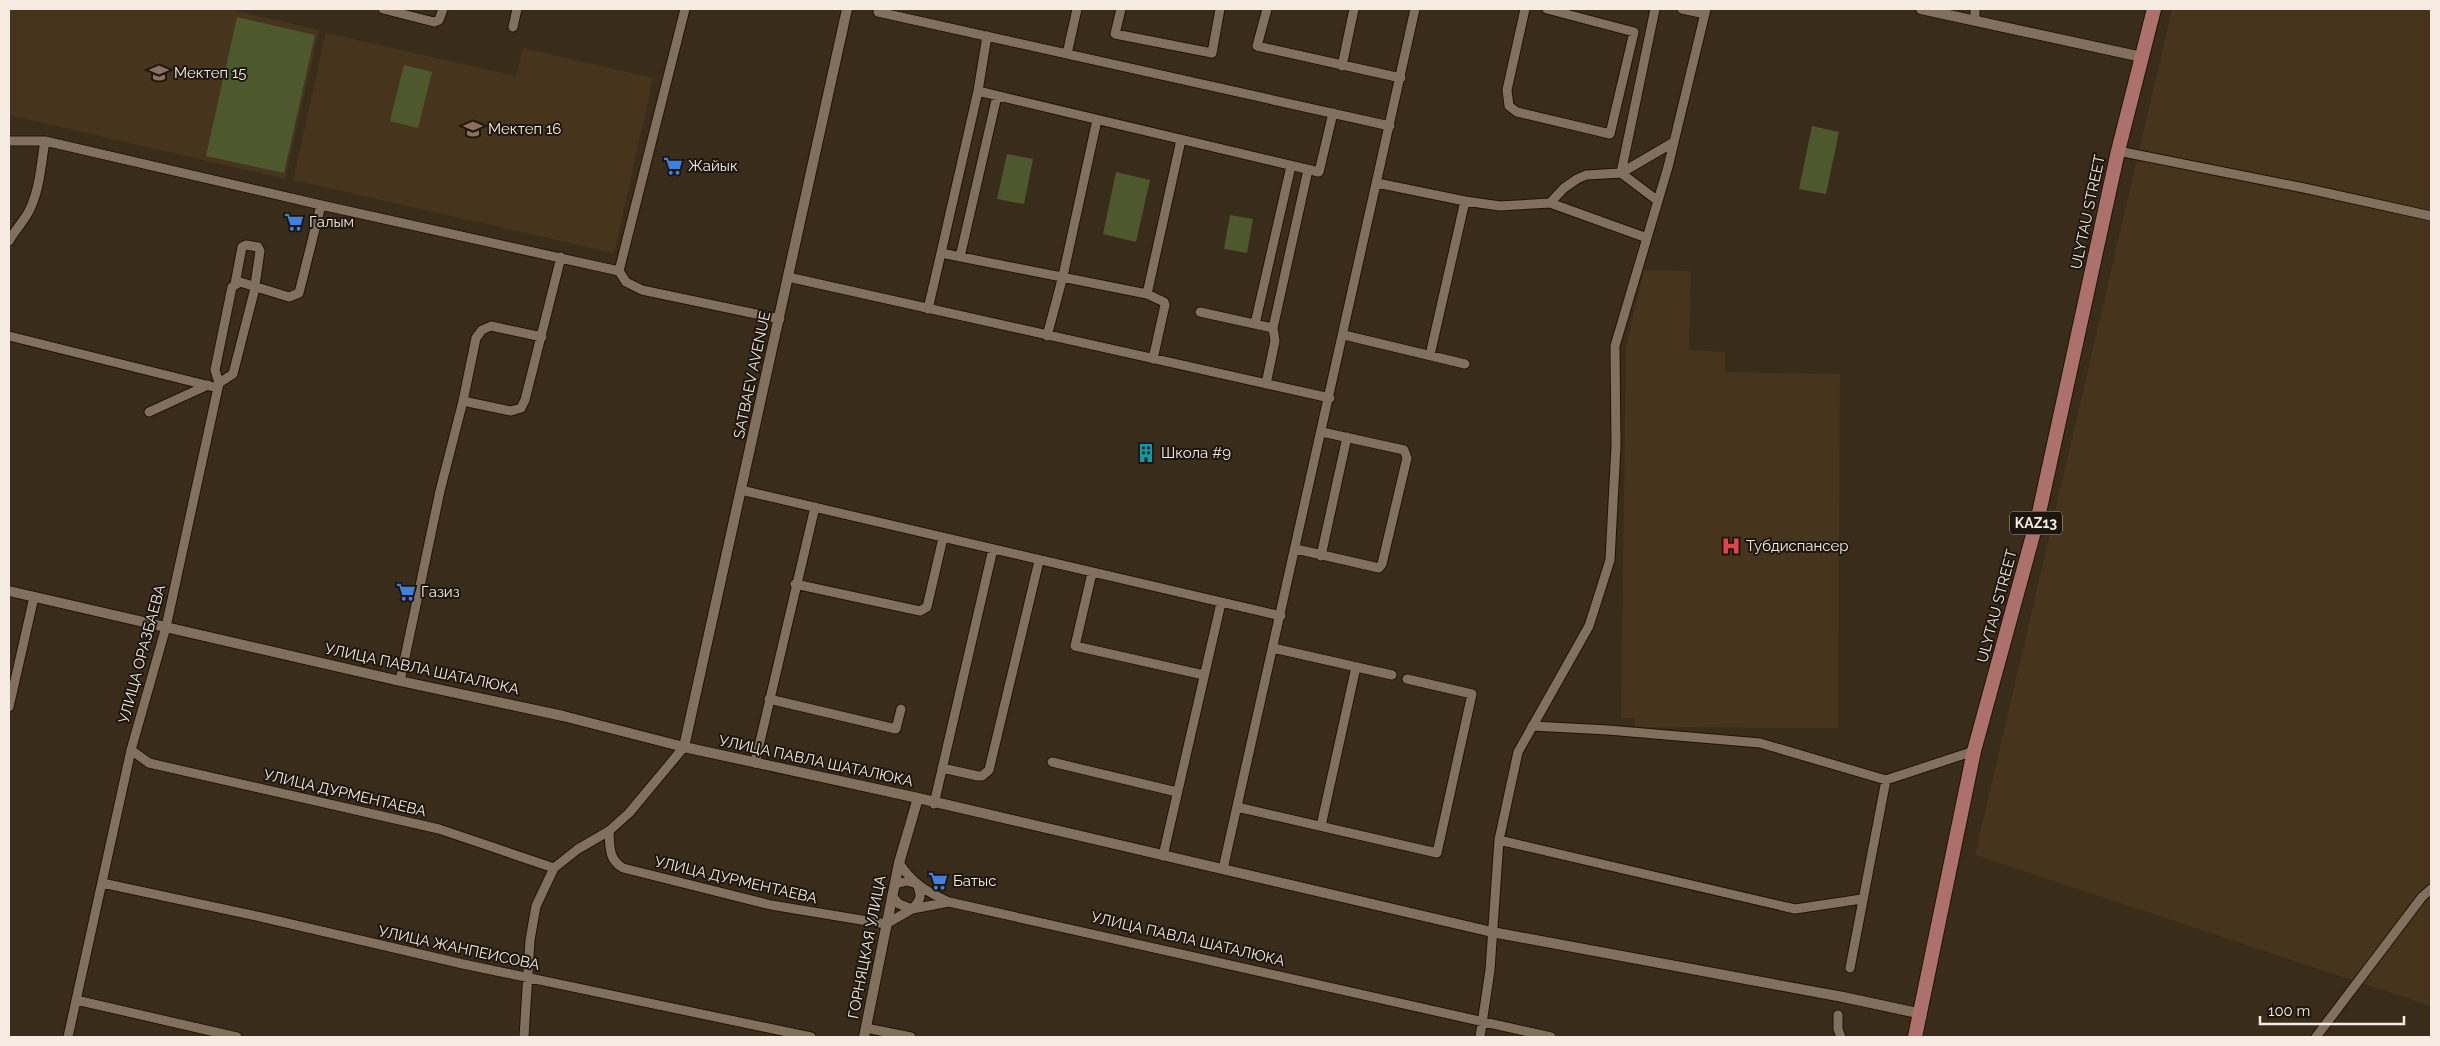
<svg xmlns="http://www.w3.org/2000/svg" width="2440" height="1046" viewBox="0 0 2440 1046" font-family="Raleway,sans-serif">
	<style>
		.built { fill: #47341d }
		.green { fill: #4d582c }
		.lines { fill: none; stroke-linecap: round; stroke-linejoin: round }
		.minor-casing { stroke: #211404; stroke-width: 11 }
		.tertiary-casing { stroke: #211404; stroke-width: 12 }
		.primary-casing { stroke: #211404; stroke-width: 16 }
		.minor { stroke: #81705d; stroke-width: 9 }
		.tertiary { stroke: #81705d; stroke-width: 10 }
		.primary { stroke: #ac716b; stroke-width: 14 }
		.labels { text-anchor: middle; stroke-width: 4; stroke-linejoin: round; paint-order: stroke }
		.shield { fill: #1c160e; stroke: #b4aba2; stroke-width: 1 }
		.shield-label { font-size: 14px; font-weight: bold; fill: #f5ebe1 }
		.poi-label { font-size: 15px; fill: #f5ebe1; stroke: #1c160e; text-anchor: start }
		.street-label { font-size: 15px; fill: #f5ebe1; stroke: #1c160e }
	</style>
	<rect width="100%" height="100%" fill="#3a2c1a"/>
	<path class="built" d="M9,9h218l92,21 -34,149 -276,-64z
		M2172,9h259v997l-456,-151z
		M326,33l190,43 7,-28 130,30 -39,175 -321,-73z
		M1644,270l47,1 -2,79 36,2v20l115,2 -2,354 -203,-1v-9h-14l5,-371z"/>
	<path class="green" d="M237,17l78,18 -31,138 -78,-17z
		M404,65l28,7 -14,56 -28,-7z
		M1812,126l27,6 -13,62 -27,-5z
		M1007,154l26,5 -9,45 -27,-5z
		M1116,172l34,8 -14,62 -33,-8z
		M1230,215l23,4 -6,34 -23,-4z"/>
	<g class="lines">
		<g class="minor-casing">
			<path id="minor" d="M383,9l51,13 5,-2 4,-11
				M1121,9l-6,25 97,19 8,-44
				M1267,9l-10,37 144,32
				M1525,9l-18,81 2,16 8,6 93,22 24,-102 -87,-23
				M1682,9l23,5
				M878,12l512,114
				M1975,21v-12
				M513,27l4,-18
				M1067,54l10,-45
				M1342,66l12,-57
				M978,91l9,-55
				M9,141h36l276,64 298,66 66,-262
				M2118,151l186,37 127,28
				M1621,173l34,-164
				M1621,173l37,28
				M1377,183l88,18 35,5 50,-3 97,35
				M1550,203l14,-15 13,-9 9,-4 35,-2 53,-31
				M9,241c6,-11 15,-20 20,-30 11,-21 12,-48 16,-70
				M941,253l37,-162 341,81 14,-59
				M960,257l37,-161
				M619,271l7,11 16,8 138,29
				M788,277l542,121
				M1147,294l34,-154
				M928,309l13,-56 206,41 17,8 1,3 -12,54
				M1200,312l73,16 35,-158
				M1255,324l36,-158
				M1344,335l121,29
				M9,336l209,52
				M1047,336l16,-60 34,-156
				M1430,355l35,-154
				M219,383l14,-9 21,-82 6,-41 -2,-4 -12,-2 -4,2 -7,37
				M1266,384l9,-43 -2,-13
				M463,401l13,-63 6,-8 9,-4 51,11
				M149,412l59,-27
				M741,490l540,126
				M1296,549l83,19 3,-4 25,-106 -3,-8 -82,-18
				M1321,556l26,-119
				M1092,573l-17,73 129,29
				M795,584l125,27 7,-4 16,-69
				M1273,648l119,27
				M400,681l40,-190 23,-90 48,10 10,-3 4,-8 36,-143
				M769,699l127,30 5,-20
				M9,707l25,-110
				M1532,726l76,4 152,13 126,37
				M131,750l18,13 290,66 115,39
				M1052,762l125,30
				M755,763l60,-256
				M942,768l36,8h4l7,-6 50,-209
				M934,804l59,-255
				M1237,807l200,46 35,-159 -65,-15
				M1321,826l35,-159
				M609,831c1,15 -1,28 14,37l148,37 115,19 26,-15 37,-7
				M1499,840l296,69 67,-10
				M1163,856l58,-253
				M899,863c13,20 28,29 50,39l602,135
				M1223,869l192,-860
				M102,883l159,34 202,47 348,73
				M892,896l7,8 13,5c9,-9 10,-13 5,-25l-10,-3 -12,3
				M1850,968l36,-188 88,-29
				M76,1000l161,37
				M1838,1015v14l3,8
				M866,1028l45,9
				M68,1037l63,-287 35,-123 53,-244 -4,-13 17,-83 8,-5 49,15 10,-4 22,-88
				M524,1037l6,-97 6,-34 18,-38 24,-19 31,-18 20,-18 55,-66
				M1480,1037l10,-67 9,-130 19,-88 71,-126 21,-66 6,-114 -1,-100 53,-179 38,-158
				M2316,1037l106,-140 9,-8"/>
		</g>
		<g class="tertiary-casing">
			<path id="tertiary" d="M1921,9l221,48
				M9,591l391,90 163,35 121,31 234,51 574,134 351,65 79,17
				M684,747l163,-738
				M864,1037l35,-174 19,-65"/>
		</g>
		<g class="primary-casing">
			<path id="primary" d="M1915,1037l59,-286 65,-238 79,-362 36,-142"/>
		</g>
		<use href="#minor" class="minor"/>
		<use href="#tertiary" class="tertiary"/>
		<use href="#primary" class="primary"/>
	</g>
	<defs>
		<g id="school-bare" transform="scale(1.5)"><path d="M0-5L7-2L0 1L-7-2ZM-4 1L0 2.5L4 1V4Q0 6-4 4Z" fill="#8d6e63" stroke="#1c160e" stroke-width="2.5" paint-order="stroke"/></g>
		<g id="supermarket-bare" transform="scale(1.5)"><path d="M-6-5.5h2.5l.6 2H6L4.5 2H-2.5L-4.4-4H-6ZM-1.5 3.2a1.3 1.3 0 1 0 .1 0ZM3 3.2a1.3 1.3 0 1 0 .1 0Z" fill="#3f7fe0" stroke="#1c160e" stroke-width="2.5" paint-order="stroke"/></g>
		<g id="building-bare" transform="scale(1.5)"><path d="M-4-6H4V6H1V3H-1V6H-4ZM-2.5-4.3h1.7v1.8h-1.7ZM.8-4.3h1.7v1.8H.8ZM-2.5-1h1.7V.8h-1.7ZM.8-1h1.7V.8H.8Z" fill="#0f9aa8" stroke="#1c160e" stroke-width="2.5" paint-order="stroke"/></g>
		<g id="hospital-bare" transform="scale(1.5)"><path d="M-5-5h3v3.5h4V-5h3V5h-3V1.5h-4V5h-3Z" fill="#e0444e" stroke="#1c160e" stroke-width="2.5" paint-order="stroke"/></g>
	</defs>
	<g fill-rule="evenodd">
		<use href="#school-bare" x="159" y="73"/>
		<use href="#school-bare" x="473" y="129"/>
		<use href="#supermarket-bare" x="673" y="166"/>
		<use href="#supermarket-bare" x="294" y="222"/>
		<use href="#building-bare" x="1146" y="453"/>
		<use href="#hospital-bare" x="1731" y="546"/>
		<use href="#supermarket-bare" x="406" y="592"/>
		<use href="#supermarket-bare" x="938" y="881"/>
	</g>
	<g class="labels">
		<rect class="shield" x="2010" y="511.5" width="52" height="23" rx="4"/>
		<g class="shield-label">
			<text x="2036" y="528">KAZ13</text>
		</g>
		<g class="poi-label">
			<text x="174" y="78">Мектеп 15</text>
			<text x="488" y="134">Мектеп 16</text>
			<text x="688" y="171">Жайык</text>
			<text x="309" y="227">Галым</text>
			<text x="1161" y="458">Школа #9</text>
			<text x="1746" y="551">Тубдиспансер</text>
			<text x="421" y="597">Газиз</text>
			<text x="953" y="886">Батыс</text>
		</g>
		<g class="street-label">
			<text transform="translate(2088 212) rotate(-78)" y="5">ULYTAU STREET</text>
			<text transform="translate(752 375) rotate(-78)" y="5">SATBAEV AVENUE</text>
			<text transform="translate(1997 606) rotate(-75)" y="5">ULYTAU STREET</text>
			<text transform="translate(142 654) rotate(-75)" y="5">УЛИЦА ОРАЗБАЕВА</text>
			<text transform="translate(422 669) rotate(12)" y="5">УЛИЦА ПАВЛА ШАТАЛЮКА</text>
			<text transform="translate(816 761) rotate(12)" y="5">УЛИЦА ПАВЛА ШАТАЛЮКА</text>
			<text transform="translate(345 793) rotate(13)" y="5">УЛИЦА ДУРМЕНТАЕВА</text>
			<text transform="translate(736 880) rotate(13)" y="5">УЛИЦА ДУРМЕНТАЕВА</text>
			<text transform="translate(1188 939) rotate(13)" y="5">УЛИЦА ПАВЛА ШАТАЛЮКА</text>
			<text transform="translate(867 947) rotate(-79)" y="5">ГОРНЯЦКАЯ УЛИЦА</text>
			<text transform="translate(459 948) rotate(12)" y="5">УЛИЦА ЖАНПЕИСОВА</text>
		</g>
	</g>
	<rect width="2440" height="1046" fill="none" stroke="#f5ebe1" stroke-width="20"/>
	<path d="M2260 1016v8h144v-8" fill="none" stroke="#f5ebe1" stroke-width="2.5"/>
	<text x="2268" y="1016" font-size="15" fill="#f5ebe1" stroke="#1c160e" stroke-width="4" paint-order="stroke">100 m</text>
</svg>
